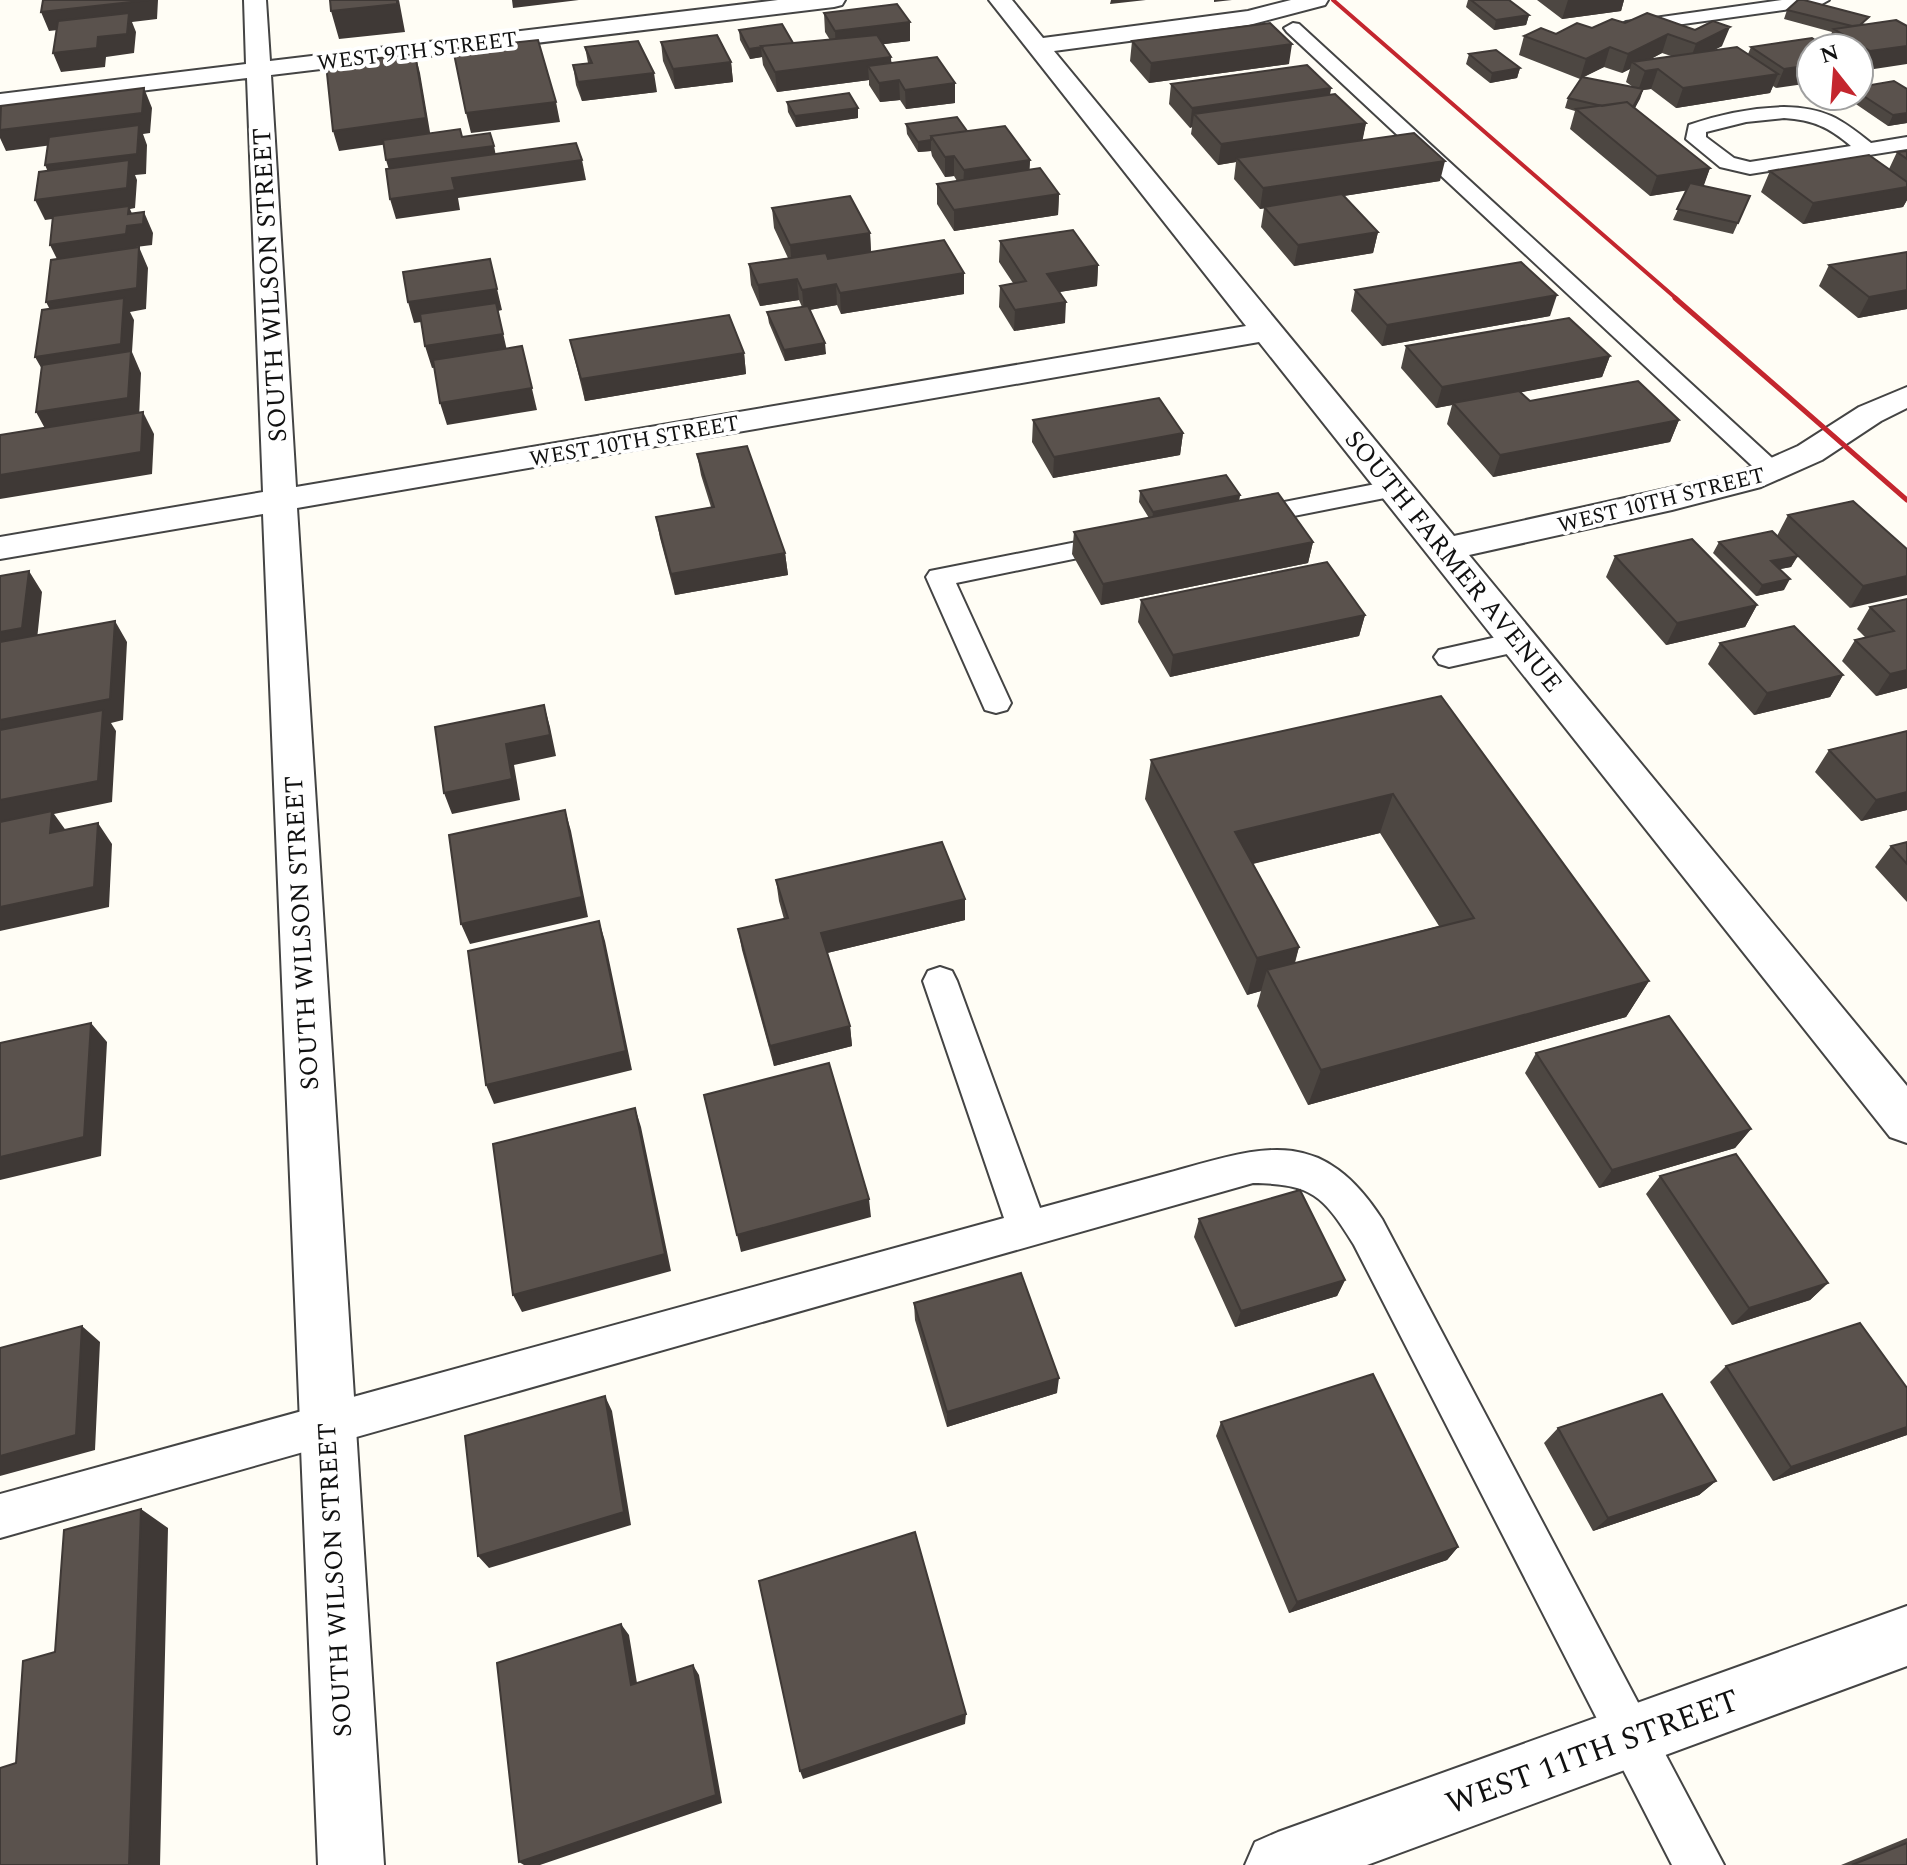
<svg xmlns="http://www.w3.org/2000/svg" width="1907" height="1865" viewBox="0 0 1907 1865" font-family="Spectral,serif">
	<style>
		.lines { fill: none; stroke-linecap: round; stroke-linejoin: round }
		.lane-casing { stroke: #444; stroke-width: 4 }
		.street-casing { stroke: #444; stroke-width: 4 }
		.lane { fill: #fff; fill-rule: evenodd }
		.street { fill: #fff; fill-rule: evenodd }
		.rail-far1 { stroke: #c4262e; stroke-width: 4 }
		.rail { stroke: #c4262e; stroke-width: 5 }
		.wall { fill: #4d4742; fill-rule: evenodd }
		.shaded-wall { fill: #3f3936 }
		.building { fill: #5a524d; stroke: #3f3936; stroke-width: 2 }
		.labels { text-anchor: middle; stroke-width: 8; stroke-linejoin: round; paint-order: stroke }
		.far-street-label { font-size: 22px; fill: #111; stroke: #fff }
		.street-label { font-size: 26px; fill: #111; stroke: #fff }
		.near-street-label { font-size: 32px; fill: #111; stroke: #fff }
	</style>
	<rect width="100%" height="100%" fill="#fffdf5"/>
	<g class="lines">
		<g class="lane-casing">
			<path id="lane" d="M1782,0h47l-9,5 -194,27 -9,-5 9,-5z
				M1293,23l6,1 483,443 4,5 -4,5h-18l-477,-445 -3,-4z
				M1784,107c41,1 56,11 87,36l36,-6v12l-157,25 -30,-7 -34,-28 3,-14c31,-11 62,-17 95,-18zM1784,118c29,2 45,9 67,28l-101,16 -16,-4 -28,-21v-5l40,-10z
				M1396,480l9,2 4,6 -4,6 -162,32 -9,-2 -4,-6 4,-6 9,-2z
				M1117,534l10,2 4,6 -4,6 -171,35 55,120 -4,7 -11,3 -11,-3 -59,-133 4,-6z
				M1519,632l10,3 4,7 -4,7 -80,18 -10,-3 -5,-7 5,-7z
				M940,967l12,4 5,10 83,227c44,-12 87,-24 131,-36 93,-26 150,-47 211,47l342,646h-52l-318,-620c-31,-50 -42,-61 -101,-62l-1253,355v-44l1004,-276 -81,-237 5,-10z"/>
		</g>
		<g class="street-casing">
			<path id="street" d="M244,0h22l4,61 508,-61h67l-3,5 -8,2 -563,68 25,412 950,-161 -257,-326h23l31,38 205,-27 43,-11h37l-3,5 -76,20 -195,26 400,485 283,-63 61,-27 61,-39 48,-20v21l-26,13 -59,39 -61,27 -89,23 -203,45 438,531v57l-17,-6 -631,-795 -962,166 87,1357h-66l-55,-1351 -263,45v-22l263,-45 -16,-414 -247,30v-14l246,-30z
				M1907,1606v60l-540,199h-122l10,-23 23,-10z"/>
		</g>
		<use href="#lane" class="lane"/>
		<use href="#street" class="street"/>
		<path class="rail-far1" d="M1333,0l345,300"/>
		<path class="rail" d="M1675,298l232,202"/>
	</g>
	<path class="wall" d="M1468,0h41l20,15 -3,10 -32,5 -28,-23z
		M1537,0h87l-3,11 -59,8z
		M1787,10l79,14 30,-4 -35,51 -2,-2v-21h-48l-35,40 -3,-2 -3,7 -94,15 -25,-19 -8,1 -8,18 75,60 -7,18 47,10 -17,38 -60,-14 14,-30 -37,6 -80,-67 5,-18 -10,-3 3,-10 13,-20 -1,1 -61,-24 5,-19 32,-2 69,-11 97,23 -8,4 34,4 3,-7h75l6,-15 -48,-13zM1662,53l9,3 -22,4zM1604,67l18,6 8,-4 -4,13 7,5 -50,-10z
		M824,13l86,28 -27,3 9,19 63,20v20l-49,6 -6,-9 -20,2 -11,-17v-5l-92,12 -14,-27 -1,-8 -12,2 -10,-19 -1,-10 54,13 37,-3 -5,-8z
		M1132,41l157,23 -140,19 -19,-22z
		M661,42l70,20 2,20 -58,7 -12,-28z
		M585,47l72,45 -75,9 -6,-16 -3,-20 15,-2z
		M1469,54l51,14 -3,10 -27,5 -24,-19z
		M1171,84l160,4 -1,7 36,28 -4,17 78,41 -97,15 35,36 -5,21 -79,13 -33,-39 3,-19 -4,1 -26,-30 2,-17 -18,3 -27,-31 1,-7 -2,1 -21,-24z
		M1859,87l48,2v34l-19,3 -41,-28v-2h12z
		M787,102l71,6v10l-62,9 -8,-15z
		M906,124l61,7 63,29 -1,10 30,24 -1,21 -104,16 -17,-27v-20l20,-3 -3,-5 -9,1 -13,-21 -1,-5 -13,1 -11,-18z
		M1907,151v49l-4,7 -100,17 -42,-32 9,-21 119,-2 8,-17z
		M772,208l98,25 1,19 93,42 -123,20 -4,-9 -28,5 17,44 -41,7 -16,-38 -2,-11 35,-5 -3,-7 -39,6 -9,-21 -2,-21 39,-6 -14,-30z
		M1000,241l98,24 -1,21 -37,6 5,31 -51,8 -15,-24 1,-21 13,-3 -14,-21z
		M1907,252v57l-49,9 -39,-32 10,-21z
		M1355,290l195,26 -168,30 -31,-35z
		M570,340l174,13 2,21 -161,27z
		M1406,346l204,10 -8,21 -81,15 9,9 149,19 -9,22 -177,35 -46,-53 5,-19 -16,3 -35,-40z
		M1033,420l150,13 -3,22 -127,23 -21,-36z
		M697,454l88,99 3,22 -113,20 -15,-57 -4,-21 55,-10 -10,-32z
		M1140,491l100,4 -1,5 74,42 -5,21 -207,42 -29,-51 2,-22 75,-14 -10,-16z
		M1788,515l119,34 -57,59 -53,-52 -6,11 -11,2 4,21 -28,6 -43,-43 6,-11 58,-6z
		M1615,556l142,49 -12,22 -79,18 -60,-68z
		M1907,599v89l-31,8 -34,-35 13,-21 10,-3 -8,-8 13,-22z
		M1141,600l224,15 -6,21 -189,41 -32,-55z
		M1720,643l123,32 -13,22 -76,18 -46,-51z
		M1441,696l208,285 -23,36 -318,88 -51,-99 4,-15 -14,4 -102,-196 6,-39zM1380,833l59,93 -144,37 4,-16 -46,-83z
		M1907,731v79l-46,11 -46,-49 14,-22z
		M1907,842v60l-32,-35 16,-21z
		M776,880l189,40 -138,33 23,73 2,20 -78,20 -32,-116 -4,-21 46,-10 -5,-18z
		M1536,1053l215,76 -16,19 -136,40 -74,-115z
		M1660,1176l168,107 -18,17 -78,25 -86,-131z
		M1199,1219l146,61 -8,16 -102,31 -41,-90z
		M914,1303l143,90 -110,34 -32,-107z
		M1726,1366l181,22v47l-134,46 -63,-99z
		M1221,1422l237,125 -11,13 -158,53 -73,-177z
		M1558,1428l158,53 -17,14 -106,36 -49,-88z
		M1907,1838v27h-66z"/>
	<path class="shaded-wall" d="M149,0h9l-1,19 -25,3 4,10 -2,21 -28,4 -1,10 -44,5 -8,-19 45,-16 30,-15 -79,9 -8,-19z
		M399,0l6,32 -66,7 -8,-28z
		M512,0h67l-66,8z
		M1111,0h35l-36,4z
		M1214,0h18l-18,2z
		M1568,0h56l-3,11 -59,8z
		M1529,15l-3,10 -32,5 2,-10z
		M910,22v19l-74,9 -1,-19z
		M1730,27l-8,19 -33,17 7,-19z
		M1668,34l-6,19 -25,13 -5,-4 -2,7 -8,4 6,-19z
		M1292,44l-3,20 -140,19 2,-20z
		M1907,46v18l-46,7 9,-20z
		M761,47l1,10 -12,2 -1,-10z
		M1610,47l-6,20 -24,12 6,-20z
		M415,54l5,19 11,65 -92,13 -6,-20z
		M891,57l1,20 -24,-11 1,14 -92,12 -2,-20z
		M731,62l2,20 -58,7 -2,-20z
		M1811,65v18l-35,5 8,-19z
		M1520,68l-3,10 -27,5 2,-10z
		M1658,69l-7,20 -8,1 -3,9 -13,23 18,-51z
		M654,73l3,19 -75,9 -4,-19z
		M1778,74l-8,19 -94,15 7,-20z
		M899,80l1,20 -20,2 -1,-19z
		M955,83v20l-49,6 -1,-19z
		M144,88l8,20 -2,25 -7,1 4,11 -1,29 -11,1 2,5 -2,28 -5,1 7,16 7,-13 9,21 -1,12 -16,2v8l-76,10 -10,-20 78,-31 1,-5 -84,11 -10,-20 19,-14 -9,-21 93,-31 -132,17 -6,-13v-8z
		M1331,88l-4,20 -133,6 -2,13 -2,1 2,-20z
		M556,102l4,20 -89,11 -5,-20z
		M858,108v10l-62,9 -1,-11z
		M1907,113v10l-19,3 5,-11z
		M1366,123l-4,20 -125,15 -1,4 -18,3 3,-21z
		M931,140v11l-13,1v-10z
		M494,146l4,20 -106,14 -6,-20z
		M954,156v20l-9,1v-20z
		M582,160l4,20 -128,18 2,12 -64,9 -6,-20 62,-21z
		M1030,160l-1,21 -66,9 1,-20z
		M1445,161l-5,20 -180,28 3,-21z
		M1710,168l-7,20 -53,8 7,-20z
		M1907,187v13l-4,7 -100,17 10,-21z
		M1059,194l-1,21 -104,16v-21z
		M1378,232l-5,21 -79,13 4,-21z
		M870,233l1,21 -79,12 -2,-21z
		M139,247l9,21 -2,41 -16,3 4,8 -2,32 9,21 -2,46 -91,15 -12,-22 11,-34 -12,-21 22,-34 -11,-21z
		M490,259l12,51 -4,1 10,44 -76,13 -7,-22 73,-35 -84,12 -6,-21z
		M1098,265l-1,21 -51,8 1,-20z
		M964,273v21l-123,20 -1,-21z
		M797,279l2,21 -39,6 -2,-21z
		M836,284l1,21 -33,6 -2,-21z
		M1907,290v19l-49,9 11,-21z
		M1557,295l-7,21 -168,30 5,-21z
		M1066,302l-1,21 -51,8 1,-21z
		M825,343l1,11 -41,7 -1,-11z
		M522,346l15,64 -90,15 -7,-22z
		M744,353l2,21 -161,27 -4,-22z
		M1610,356l-8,21 -148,28 -1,-2 -1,2 -16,3 6,-21z
		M143,412l11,22 -2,40 -152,25v-24z
		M1679,420l-9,22 -177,35 7,-22z
		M1183,433l-3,22 -127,23 1,-21z
		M1240,495l-2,11 -86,17 1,-11z
		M1313,542l-5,21 -207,42 2,-21z
		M785,553l3,22 -113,20 -4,-21z
		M1798,556l-7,11 -25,5 5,-11z
		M29,571l13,21 -6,57 -36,7v-24z
		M1907,576v19l-57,13 13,-22z
		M1790,579l-6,11 -28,6 6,-11z
		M1757,605l-12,22 -79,18 11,-22z
		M1365,615l-6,21 -189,41 3,-22z
		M115,621l12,21 -4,78 -12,3 5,8 -4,71 -58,12 13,18 -2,22 -65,-30v-104z
		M1907,670v18l-31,8 14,-22z
		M1843,675l-13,22 -76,18 13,-22z
		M544,705l6,22 6,29 -42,9 6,35 -68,14 -8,-21 62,-49z
		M1907,792v18l-46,11 15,-21z
		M1393,794l-13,39 -154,37 9,-38z
		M565,810l6,21 17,86 -118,27 -9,-20z
		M98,823l14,21 -3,63 -109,24v-24z
		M965,899v21l-142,34 -2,-21z
		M599,921l6,20 27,129 -138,34 -8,-19z
		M1299,947l-11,37 -21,-14 -6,21 -14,4 10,-37z
		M1649,981l-23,36 -318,88 13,-35z
		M91,1023l16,19 -6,114 -101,24v-23z
		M850,1026l2,20 -78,20 -4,-20z
		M635,1108l6,19 30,144 -149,41 -9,-17z
		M1751,1129l-16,19 -136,40 13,-18z
		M869,1199l2,18 -130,35 -4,-17z
		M1345,1280l-8,16 -102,31 6,-16z
		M1828,1283l-18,17 -78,25 17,-17z
		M82,1326l18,16 -5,108 -95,26v-20z
		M1059,1378l-2,15 -110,34v-15z
		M605,1396l7,15 19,114 -142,43 -11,-12z
		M1907,1427v8l-134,46 18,-14z
		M1716,1481l-17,14 -106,36 15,-13z
		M141,1509l27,19 -8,337h-31z
		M1458,1547l-11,13 -158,53 8,-11z
		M621,1624l8,11 10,60 -8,-10z
		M693,1665l6,10 23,128 -182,62h-16l-5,-3z
		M966,1714l-1,10 -162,55 -3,-8z"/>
	<path class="building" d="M43,0h106l-108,12z
		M330,0h67v4l-66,7z
		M1471,0h38l20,15 -33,5z
		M1798,0h6l65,17 -9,8 -8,1 -65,-16z
		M897,4l13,18 -75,9 -11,-18z
		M129,13l-2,21 -29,3 -1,11 -44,5 5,-32z
		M1647,13l48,17 18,-9 17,6 -34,17 -28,-10 -40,20 -18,-7 -24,12 -62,-23 17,-8 15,6 21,-11 15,5 20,-9 13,4z
		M1896,20l11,6v20l-37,5 -36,-22z
		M1270,23l22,21 -141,19 -19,-22z
		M782,24l11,19 -32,3 1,1 -13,2 -10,-19z
		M717,35l14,27 -58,7 -12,-27z
		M877,35l14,22 -116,15 -14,-26z
		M1812,38l15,10h-16v17l-27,4 -33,-22z
		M538,40l18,62 -90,11 -13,-64z
		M638,41l16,32 -76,9 -5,-17 19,-2 -7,-16z
		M1737,47l41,27 -95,14 -25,-19 -13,2 -13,-9z
		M1496,50l24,18 -28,5 -23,-19z
		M415,54l11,64 -93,13 -7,-67z
		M937,57l18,26 -50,7 -6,-10 -20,3 -11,-17z
		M1307,65l24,23 -139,20 -21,-24z
		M1582,77l61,12 -10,18 -6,-5 -25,4 -34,-8z
		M1894,81l13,8v24l-14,2 -34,-22v-6z
		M144,88l-2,25 -142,17 1,-24z
		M849,93l9,15 -63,8 -8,-14z
		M1335,94l31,29 -145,21 -27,-30z
		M1627,102l83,66 -53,8 -81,-67z
		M957,117l10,14 -36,5v4l-13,2 -12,-18z
		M139,125l-2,29 -92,11 4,-28z
		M1005,126l25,34 -66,10 -10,-14 -9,1 -14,-21z
		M460,129l2,8 28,-4 4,13 -108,14 -3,-20z
		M1414,133l31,28 -182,27 -26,-30z
		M576,143l6,17 -130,18 3,12 -65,9 -4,-30z
		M1907,151v8l-10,-7z
		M1869,155l38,27v5l-94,16 -43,-32z
		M129,160l-2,28 -92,12 4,-28z
		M1040,168l19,26 -105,16 -17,-26z
		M1690,183l60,13 -12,27 -61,-14z
		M1342,194l36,38 -80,13 -34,-38z
		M850,196l20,37 -80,12 -18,-37z
		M129,206l-1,8 16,-2 -1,12 -16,2 -1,8 -76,11 3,-29z
		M1073,230l25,35 -51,9 19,28 -51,8 -15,-24 26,-5 -26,-40z
		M944,240l20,33 -124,20 -4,-9 -34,6 -5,-11 -39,6 -9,-21 77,-11 2,6z
		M139,247l-2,41 -91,14 5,-42z
		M1907,252v38l-38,7 -40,-32z
		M490,259l7,30 -89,13 -5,-30z
		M1521,262l36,33 -170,30 -32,-35z
		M124,298l-3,46 -86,13 7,-47z
		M496,303l7,31 -78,12 -5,-32z
		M808,306l17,37 -41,7 -17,-38z
		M729,315l15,38 -163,26 -11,-39z
		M1569,318l41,38 -168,31 -36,-41z
		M522,346l10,42 -92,15 -7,-43z
		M131,351l-3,47 -92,14 6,-47z
		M1638,381l41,39 -179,35 -47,-52 66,-12 11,10z
		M1159,398l24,35 -129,24 -21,-37z
		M143,412l-2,40 -141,23v-40z
		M747,446l38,107 -114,21 -15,-57 58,-10 -17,-53z
		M1226,475l14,20 -87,17 -13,-21z
		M1278,493l35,49 -210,42 -29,-52z
		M1853,501l54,48v27l-44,10 -75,-71z
		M1772,531l26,25 -27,5 19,18 -28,6 -43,-43z
		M1692,539l65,66 -80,18 -62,-67z
		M1327,562l38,53 -192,40 -32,-55z
		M29,571l-7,57 -22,4v-56z
		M1907,599v71l-17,4 -35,-34 39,-9 -24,-24z
		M115,621l-5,78 -110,21v-78z
		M1794,626l49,49 -76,18 -47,-50z
		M1441,696l208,285 -328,89 -54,-100 207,-52 -81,-124 -158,38 64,115 -42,11 -106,-198z
		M544,705l6,30 -44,9 6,35 -68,14 -9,-66z
		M103,710l-5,71 -98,19v-70z
		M1907,731v61l-31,8 -47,-50z
		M565,810l17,87 -121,27 -12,-89z
		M52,811l-2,22 48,-10 -4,64 -94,20v-85z
		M942,842l23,57 -144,34 29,93 -80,20 -32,-117 50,-11 -12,-38z
		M1907,842v22l-16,-18z
		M599,921l27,130 -140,34 -18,-134z
		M1669,1016l82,113 -139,41 -76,-117z
		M91,1023l-7,114 -84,20v-114z
		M829,1063l40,136 -132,36 -33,-140z
		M635,1108l30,146 -152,41 -20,-151z
		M1736,1154l92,129 -79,25 -89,-132z
		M1300,1190l45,90 -104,31 -42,-92z
		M1021,1273l38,105 -112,34 -33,-109z
		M1860,1323l47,65v39l-116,40 -65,-101z
		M82,1326l-6,109 -76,21v-108z
		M1373,1374l85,173 -161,55 -76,-180z
		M1662,1394l54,87 -108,37 -50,-90z
		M605,1396l19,116 -146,44 -13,-120z
		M141,1509l-12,356h-129v-97l16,-5 7,-102 32,-9 9,-122z
		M915,1532l51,182 -166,57 -41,-190z
		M621,1624l10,61 62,-20 23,130 -197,67 -22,-199z
		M1907,1843v22h-55z"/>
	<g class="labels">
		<g class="far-street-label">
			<text transform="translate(417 50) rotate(-7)" y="8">WEST 9TH STREET</text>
			<text transform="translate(634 440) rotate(-10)" y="8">WEST 10TH STREET</text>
			<text transform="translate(1661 499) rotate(-14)" y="8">WEST 10TH STREET</text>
		</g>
		<g class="street-label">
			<text transform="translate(269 285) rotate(-93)" y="9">SOUTH WILSON STREET</text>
			<text transform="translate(1454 561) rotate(51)" y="9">SOUTH FARMER AVENUE</text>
			<text transform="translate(301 933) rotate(-93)" y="9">SOUTH WILSON STREET</text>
			<text transform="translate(334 1580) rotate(-93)" y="9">SOUTH WILSON STREET</text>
		</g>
		<g class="near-street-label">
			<text transform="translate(1592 1751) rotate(-20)" y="11">WEST 11TH STREET</text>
		</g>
	</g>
	<g transform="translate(1835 72) rotate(343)"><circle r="38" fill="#ffffff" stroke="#a0a0a0" stroke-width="2"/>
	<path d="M0-6L14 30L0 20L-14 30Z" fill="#c4262e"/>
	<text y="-12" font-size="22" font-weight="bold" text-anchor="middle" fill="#111111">N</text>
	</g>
</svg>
